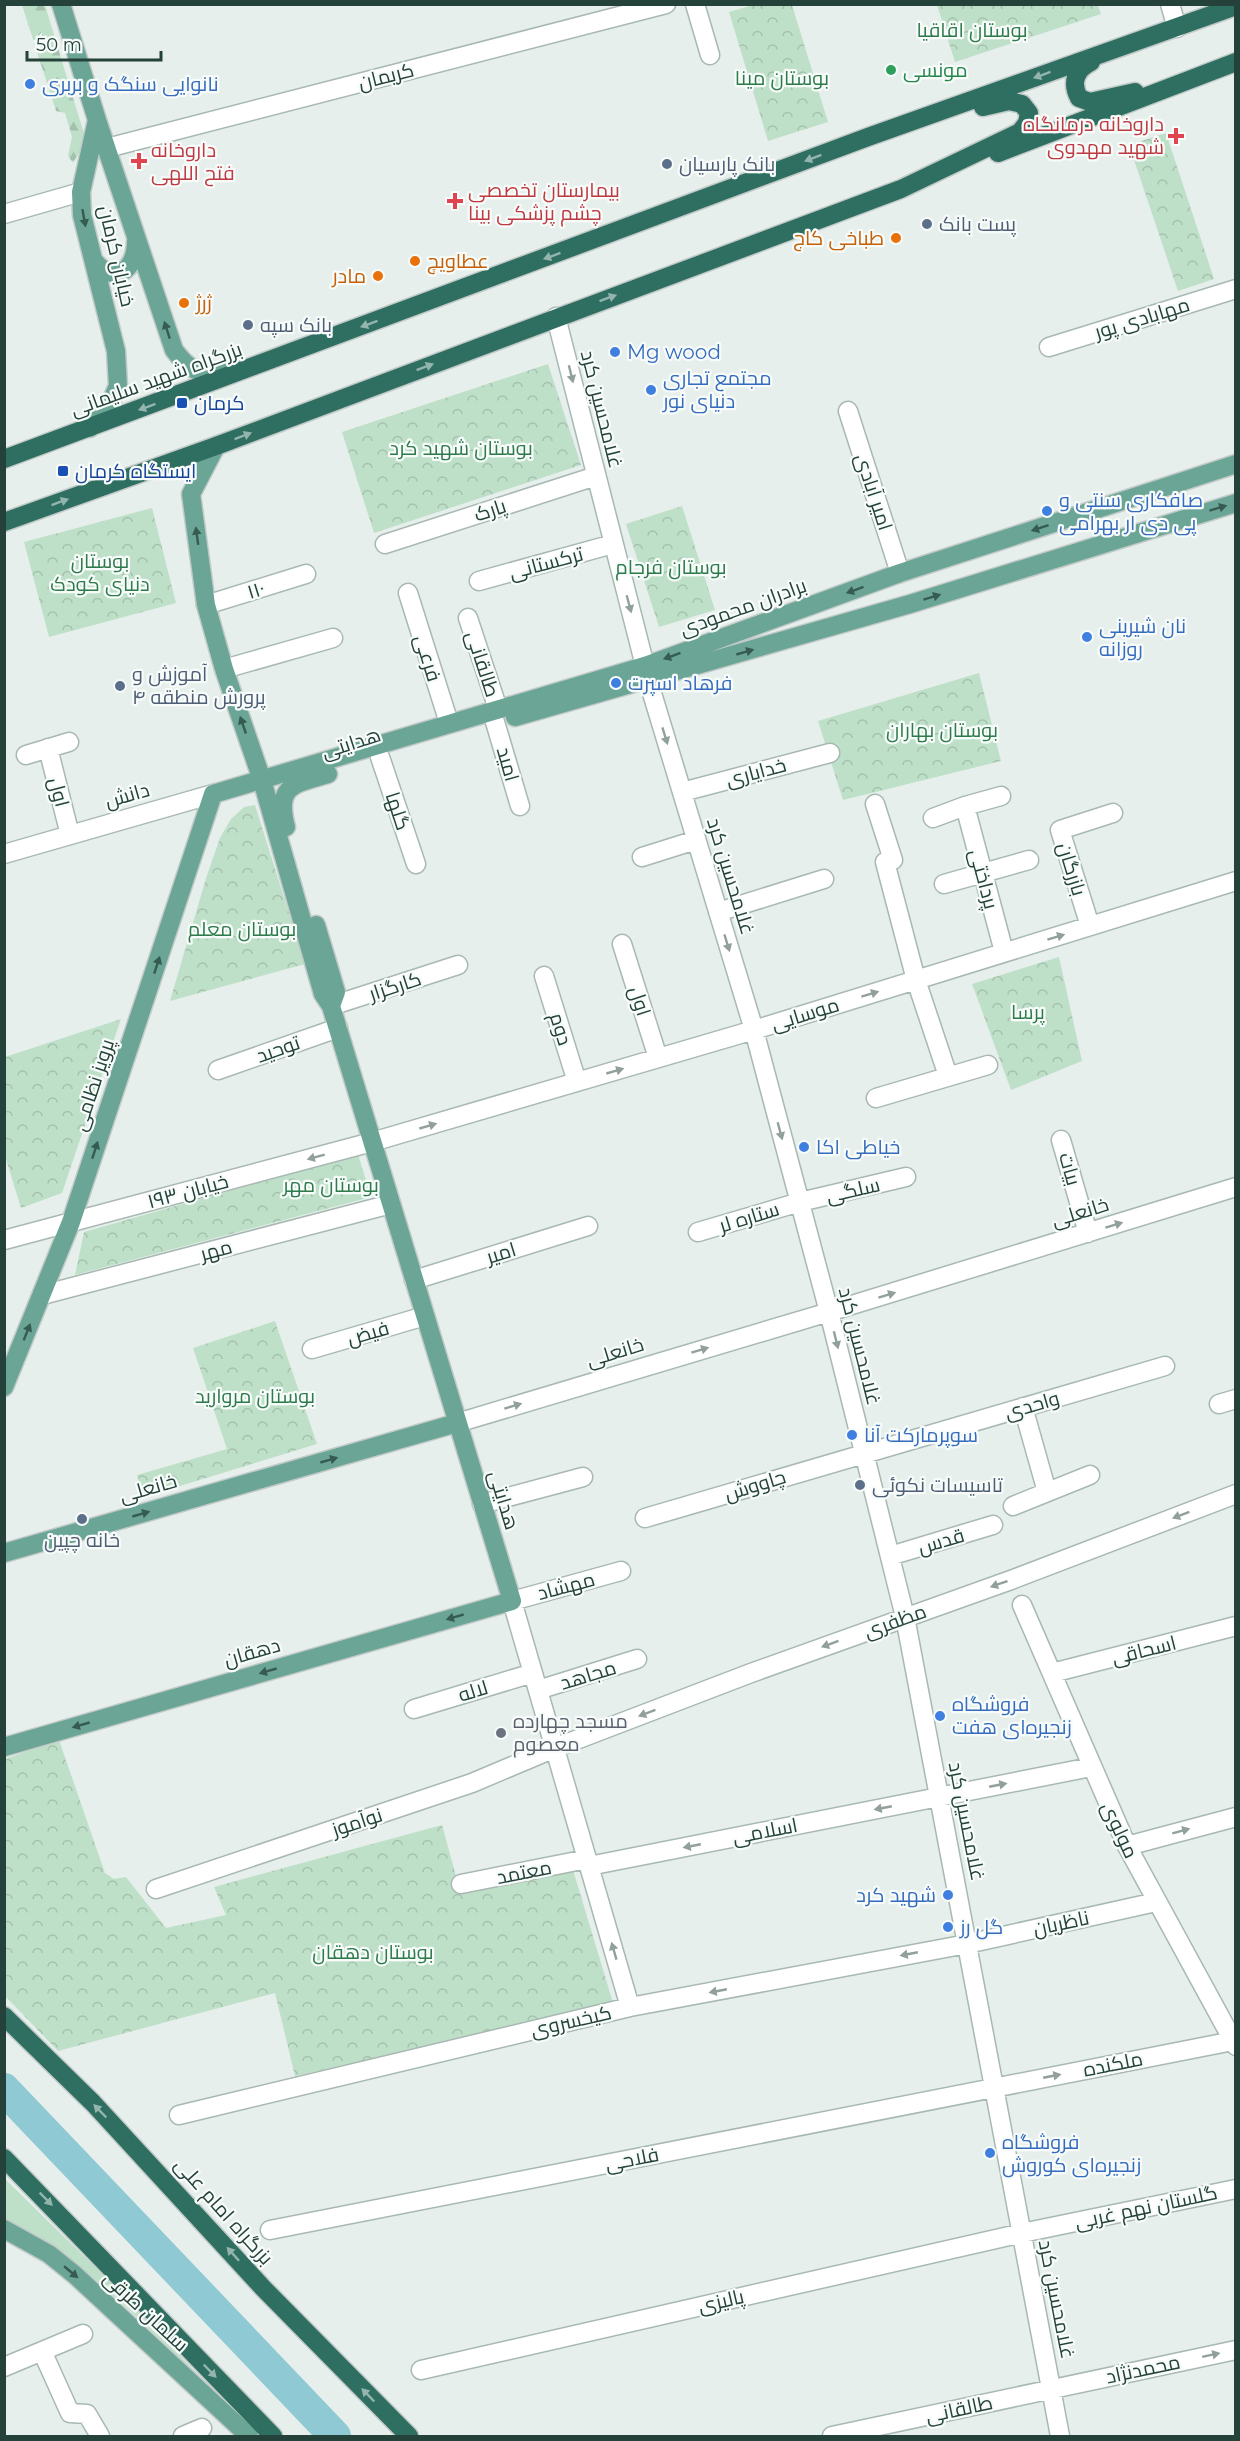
<svg xmlns="http://www.w3.org/2000/svg" width="1240" height="2441" viewBox="0 0 1240 2441" font-family="Montserrat,Cairo,sans-serif">
	<style>
		.grass { fill: #bfe0c8 }
		.forest { fill: url(#forest-firs) }
		.park { fill: url(#park-crowns) }
		.lines { fill: none; stroke-linecap: round; stroke-linejoin: round }
		.river { stroke: #8ec9d4; stroke-width: 32 }
		.minor-casing { stroke: #a8b8b2; stroke-width: 21 }
		.major-casing { stroke: #c2cac8; stroke-width: 21 }
		.highway-casing { stroke: #c2cac8; stroke-width: 21 }
		.minor { stroke: #fff; stroke-width: 18 }
		.major { stroke: #6aa596; stroke-width: 18 }
		.highway { stroke: #2f6f62; stroke-width: 18 }
		.oneway { fill: #93b5ae }
		.oneway2 { fill: #365b51 }
		.oneway3 { fill: #92a09c }
		.leisure-dot { fill: #2e9e5b; stroke: #f7fbf9; stroke-width: 2 }
		.shop-dot { fill: #3f7fe0; stroke: #f7fbf9; stroke-width: 2 }
		.health-dot { fill: #e0444e; stroke: #f7fbf9; stroke-width: 2 }
		.service-dot { fill: #5c6f8a; stroke: #f7fbf9; stroke-width: 2 }
		.food-dot { fill: #e8710a; stroke: #f7fbf9; stroke-width: 2 }
		.transit-dot { fill: #1a4fb4; stroke: #f7fbf9; stroke-width: 2 }
		.worship-dot { fill: #6b7280; stroke: #f7fbf9; stroke-width: 2 }
		.labels { text-anchor: middle; stroke-width: 4.5; stroke-linejoin: round; paint-order: stroke }
		.park-label { font-size: 20px; fill: #2d7a4b; stroke: #f7fbf9 }
		.leisure-label { font-size: 20px; fill: #27864d; stroke: #f7fbf9; text-anchor: start }
		.street-label { font-size: 20px; fill: #24423a; stroke: #f7fbf9 }
		.shop-label { font-size: 20px; fill: #366cbe; stroke: #f7fbf9; text-anchor: start }
		.health-label { font-size: 20px; fill: #be3a42; stroke: #f7fbf9; text-anchor: start }
		.service-label { font-size: 20px; fill: #4e5e75; stroke: #f7fbf9; text-anchor: start }
		.food-label { font-size: 20px; fill: #c56008; stroke: #f7fbf9; text-anchor: end }
		.transit-label { font-size: 20px; fill: #164399; stroke: #f7fbf9; text-anchor: start }
		.worship-label { font-size: 20px; fill: #5b616d; stroke: #f7fbf9; text-anchor: start }
	</style>
	<defs>
		<pattern id="forest-firs" width="22" height="20" patternUnits="userSpaceOnUse" patternTransform="scale(1.5)"><rect width="22" height="20" fill="#bfe0c8"/><path d="M5 1l3.5 6h-7zM16 11l3.5 6h-7z" fill="#a4c1ad"/></pattern>
		<pattern id="park-crowns" width="20" height="18" patternUnits="userSpaceOnUse" patternTransform="scale(1.5)"><rect width="20" height="18" fill="#bfe0c8"/><path d="M2 6a3 3 0 1 1 6 0M12 15a3 3 0 1 1 6 0" fill="none" stroke="#a4c1ad"/></pattern>
	</defs>
	<rect width="100%" height="100%" fill="#e6efeb"/>
	<path class="grass" d="M4,2178l95,93 105,110c-61,-56 -124,-127 -199,-162z"/>
	<path class="forest" d="M22,5h23l40,132 -3,11 -9,15 -5,-7 4,-19 -7,-24 -9,-2z"/>
	<path class="park" d="M753,5h39l36,117 -60,19 -39,-129z
		M937,5h161l3,9 -146,48z
		M1166,133l48,146 -36,12 -49,-146z
		M548,364l33,101 -207,68 -32,-101z
		M682,506l33,104 -56,17 -33,-103z
		M152,508l24,95 -127,34 -25,-95z
		M979,673l22,88 -158,39 -25,-79z
		M255,805l50,159 -135,37 37,-126 13,-37 11,-19 13,-12z
		M1059,957l23,104 -71,29 -39,-106z
		M121,1019l-59,174 -41,15 -16,-52v-99z
		M358,1154l13,43 -296,78 9,-43z
		M275,1321l42,123 -173,53 -7,-22 90,-26 -34,-101z
		M59,1740l46,133 9,6 12,-2 40,51 60,-13 -12,-28 228,-62 19,69 112,-24 41,136 -319,70 -20,-83 -217,58 -53,-55v-237z"/>
	<g class="lines">
		<path class="river" d="M4,2089l331,347"/>
		<g class="minor-casing">
			<path id="minor" d="M695,4l15,51
				M1170,4l7,24
				M107,148l559,-144
				M4,214l77,-22
				M556,317l89,349
				M1049,347l187,-58
				M848,411l52,162
				M385,544l211,-68
				M479,581l134,-37
				M408,593l41,130
				M206,605l100,-31
				M468,618l30,91
				M224,669l109,-31
				M648,680l106,350 75,282 76,305 155,819
				M495,722l25,84
				M48,748l22,87
				M26,755l43,-13
				M380,757l36,107
				M682,792l148,-39
				M875,804l18,56 -8,2 31,118 32,96
				M965,806l39,146
				M933,818l32,-12 36,-10
				M4,854l209,-60
				M642,857l54,-17
				M944,884l85,-24
				M718,912l106,-33
				M1090,926l-30,-96 53,-17
				M622,944l36,114
				M544,976l33,106
				M331,1006l127,-41
				M218,1070l120,-42
				M876,1098l112,-33
				M1061,1140l27,93
				M698,1232l102,-30 106,-25
				M4,1240l368,-98 382,-112 482,-149
				M414,1280l174,-54
				M42,1295l349,-91
				M312,1349l113,-33
				M1219,1404l17,-5
				M1023,1407l24,85
				M457,1423l372,-111 407,-125
				M482,1504l101,-27
				M1013,1506l77,-31
				M645,1518l520,-152
				M890,1556l103,-31
				M621,1571l-109,30 118,406
				M1022,1605l105,241 109,200
				M1052,1673l184,-47
				M538,1690l99,-31
				M414,1709l119,-36
				M1127,1846l109,-29
				M589,1866l502,-99
				M461,1884l126,-25
				M156,1889l316,-106 83,-35 196,-75 260,-93 225,-86
				M179,2115l451,-108 337,-63 189,-42
				M270,2230l963,-189
				M42,2351l28,62 17,1 13,22
				M4,2367l79,-33
				M421,2370l601,-137 214,-44
				M183,2436l19,-8
				M832,2436l404,-86"/>
		</g>
		<g class="major-casing">
			<path id="major" d="M61,4l36,116 77,230c20,27 28,23 60,21
				M94,261c21,25 42,9 42,-20
				M90,428l20,-24 8,-18 -2,-35 -34,-136 -1,-23 16,-72
				M515,717l395,-113 326,-101
				M286,827c-11,-42 8,-43 42,-53
				M316,925l20,67 -5,14
				M4,1387l67,-165 142,-428 432,-128 255,-93 336,-109
				M4,1553l453,-130
				M4,1747l508,-146 -181,-595 -8,-12 -61,-214 -38,-111 -18,-64 -15,-111 25,-48
				M4,2229l45,25 26,21 174,161"/>
		</g>
		<g class="highway-casing">
			<path id="highway" d="M1091,62c-16,8 -20,21 -12,36l11,4 45,-10
				M998,153l238,-91
				M4,459l864,-322 368,-131
				M4,522l212,-76 685,-257 119,-57 7,-9 2,-10 -7,-9 -13,-3 -26,6
				M4,2016l89,87 171,186 145,147
				M4,2158l269,278"/>
		</g>
		<use href="#minor" class="minor"/>
		<use href="#major" class="major"/>
		<use href="#highway" class="highway"/>
	</g>
	<defs><path id="oneway-solid" d="M-6-.8H1V-3.2L6.5 0L1 3.2V.8H-6Z" transform="scale(1.5)"/></defs>
	<g class="oneway">
		<use href="#oneway-solid" transform="translate(1042 75) rotate(160)"/>
		<use href="#oneway-solid" transform="translate(813 158) rotate(159)"/>
		<use href="#oneway-solid" transform="translate(552 256) rotate(160)"/>
		<use href="#oneway-solid" transform="translate(608 298) rotate(-20)"/>
		<use href="#oneway-solid" transform="translate(369 324) rotate(160)"/>
		<use href="#oneway-solid" transform="translate(425 367) rotate(-21)"/>
		<use href="#oneway-solid" transform="translate(147 407) rotate(160)"/>
		<use href="#oneway-solid" transform="translate(243 436) rotate(-21)"/>
		<use href="#oneway-solid" transform="translate(60 502) rotate(-20)"/>
		<use href="#oneway-solid" transform="translate(100 2111) rotate(-134)"/>
		<use href="#oneway-solid" transform="translate(46 2199) rotate(45)"/>
		<use href="#oneway-solid" transform="translate(233 2254) rotate(-132)"/>
		<use href="#oneway-solid" transform="translate(210 2371) rotate(46)"/>
		<use href="#oneway-solid" transform="translate(368 2395) rotate(-134)"/>
	</g>
	<g class="oneway2">
		<use href="#oneway-solid" transform="translate(84 218) rotate(80)"/>
		<use href="#oneway-solid" transform="translate(167 330) rotate(-108)"/>
		<use href="#oneway-solid" transform="translate(1218 508) rotate(-17)"/>
		<use href="#oneway-solid" transform="translate(1040 528) rotate(162)"/>
		<use href="#oneway-solid" transform="translate(197 536) rotate(-98)"/>
		<use href="#oneway-solid" transform="translate(855 590) rotate(160)"/>
		<use href="#oneway-solid" transform="translate(932 597) rotate(-17)"/>
		<use href="#oneway-solid" transform="translate(745 652) rotate(-16)"/>
		<use href="#oneway-solid" transform="translate(672 656) rotate(160)"/>
		<use href="#oneway-solid" transform="translate(243 725) rotate(-109)"/>
		<use href="#oneway-solid" transform="translate(157 965) rotate(-72)"/>
		<use href="#oneway-solid" transform="translate(95 1150) rotate(-72)"/>
		<use href="#oneway-solid" transform="translate(27 1332) rotate(-68)"/>
		<use href="#oneway-solid" transform="translate(329 1460) rotate(-16)"/>
		<use href="#oneway-solid" transform="translate(141 1514) rotate(-16)"/>
		<use href="#oneway-solid" transform="translate(455 1617) rotate(164)"/>
		<use href="#oneway-solid" transform="translate(268 1671) rotate(164)"/>
		<use href="#oneway-solid" transform="translate(81 1725) rotate(164)"/>
		<use href="#oneway-solid" transform="translate(71 2272) rotate(40)"/>
	</g>
	<g class="oneway3">
		<use href="#oneway-solid" transform="translate(571 374) rotate(76)"/>
		<use href="#oneway-solid" transform="translate(629 604) rotate(75)"/>
		<use href="#oneway-solid" transform="translate(665 736) rotate(73)"/>
		<use href="#oneway-solid" transform="translate(1056 937) rotate(-17)"/>
		<use href="#oneway-solid" transform="translate(727 943) rotate(73)"/>
		<use href="#oneway-solid" transform="translate(870 994) rotate(-17)"/>
		<use href="#oneway-solid" transform="translate(615 1071) rotate(-16)"/>
		<use href="#oneway-solid" transform="translate(428 1126) rotate(-16)"/>
		<use href="#oneway-solid" transform="translate(780 1131) rotate(75)"/>
		<use href="#oneway-solid" transform="translate(316 1157) rotate(165)"/>
		<use href="#oneway-solid" transform="translate(1114 1225) rotate(-17)"/>
		<use href="#oneway-solid" transform="translate(887 1295) rotate(-17)"/>
		<use href="#oneway-solid" transform="translate(836 1340) rotate(76)"/>
		<use href="#oneway-solid" transform="translate(700 1350) rotate(-17)"/>
		<use href="#oneway-solid" transform="translate(513 1406) rotate(-17)"/>
		<use href="#oneway-solid" transform="translate(1181 1515) rotate(159)"/>
		<use href="#oneway-solid" transform="translate(999 1584) rotate(161)"/>
		<use href="#oneway-solid" transform="translate(830 1644) rotate(160)"/>
		<use href="#oneway-solid" transform="translate(647 1713) rotate(159)"/>
		<use href="#oneway-solid" transform="translate(998 1785) rotate(-11)"/>
		<use href="#oneway-solid" transform="translate(883 1808) rotate(169)"/>
		<use href="#oneway-solid" transform="translate(1181 1831) rotate(-15)"/>
		<use href="#oneway-solid" transform="translate(692 1846) rotate(169)"/>
		<use href="#oneway-solid" transform="translate(614 1951) rotate(-106)"/>
		<use href="#oneway-solid" transform="translate(909 1954) rotate(169)"/>
		<use href="#oneway-solid" transform="translate(718 1991) rotate(169)"/>
		<use href="#oneway-solid" transform="translate(1052 2076) rotate(-11)"/>
		<use href="#oneway-solid" transform="translate(1211 2355) rotate(-12)"/>
	</g>
	<circle class="leisure-dot" cx="891" cy="70" r="6"/>
	<g class="shop-dot">
		<circle cx="30" cy="84" r="6"/>
		<circle cx="615" cy="352" r="6"/>
		<circle cx="651" cy="390" r="6"/>
		<circle cx="1047" cy="511" r="6"/>
		<circle cx="1087" cy="637" r="6"/>
		<circle cx="616" cy="683" r="6"/>
		<circle cx="804" cy="1147" r="6"/>
		<circle cx="852" cy="1435" r="6"/>
		<circle cx="940" cy="1716" r="6"/>
		<circle cx="948" cy="1895" r="6"/>
		<circle cx="948" cy="1927" r="6"/>
		<circle cx="990" cy="2153" r="6"/>
	</g>
	<g class="health-dot">
		<path d="M1173 127h6v6h6v6h-6v6h-6v-6h-6v-6h6z"/>
		<path d="M136 152h6v6h6v6h-6v6h-6v-6h-6v-6h6z"/>
		<path d="M452 192h6v6h6v6h-6v6h-6v-6h-6v-6h6z"/>
	</g>
	<g class="service-dot">
		<circle cx="667" cy="164" r="6"/>
		<circle cx="927" cy="224" r="6"/>
		<circle cx="248" cy="325" r="6"/>
		<circle cx="120" cy="686" r="6"/>
		<circle cx="860" cy="1485" r="6"/>
		<circle cx="82" cy="1519" r="6"/>
	</g>
	<g class="food-dot">
		<circle cx="896" cy="238" r="6"/>
		<circle cx="415" cy="261" r="6"/>
		<circle cx="378" cy="276" r="6"/>
		<circle cx="184" cy="303" r="6"/>
	</g>
	<g class="transit-dot">
		<rect x="176" y="397" width="12" height="12" rx="3"/>
		<rect x="57" y="465" width="12" height="12" rx="3"/>
	</g>
	<circle class="worship-dot" cx="501" cy="1733" r="6"/>
	<g class="labels">
		<g class="park-label">
			<text x="972" y="37">بوستان اقاقیا</text>
			<text x="782" y="85">بوستان مینا</text>
			<text x="461" y="455">بوستان شهید کرد</text>
			<text x="100" y="568">بوستان<tspan x="100" dy="23">دنیای کودک</tspan></text>
			<text x="671" y="574">بوستان فرجام</text>
			<text x="942" y="737">بوستان بهاران</text>
			<text x="242" y="936">بوستان معلم</text>
			<text x="1028" y="1019">پرسا</text>
			<text x="331" y="1192">بوستان مهر</text>
			<text x="255" y="1403">بوستان مروارید</text>
			<text x="373" y="1959">بوستان دهقان</text>
		</g>
		<g class="leisure-label">
			<text x="903" y="77">مونسی</text>
		</g>
		<g class="street-label">
			<text transform="translate(386 76) rotate(-14)" y="7">کریمان</text>
			<text transform="translate(117 256) rotate(77)" y="7">خیابان کرمان</text>
			<text transform="translate(1142 318) rotate(-17)" y="7">مهابادی پور</text>
			<text transform="translate(156 379) rotate(-20)" y="7">بزرگراه شهید سلیمانی</text>
			<text transform="translate(602 409) rotate(76)" y="7">غلامحسین کرد</text>
			<text transform="translate(874 492) rotate(72)" y="7">امیر آبادی</text>
			<text transform="translate(490 510) rotate(-18)" y="7">پارک</text>
			<text transform="translate(546 563) rotate(-15)" y="7">ترکستانی</text>
			<text transform="translate(256 590) rotate(-17)" y="7">۱۱۰</text>
			<text transform="translate(743 607) rotate(-20)" y="7">برادران محمودی</text>
			<text transform="translate(428 658) rotate(73)" y="7">فرعی</text>
			<text transform="translate(483 664) rotate(72)" y="7">طالقانی</text>
			<text transform="translate(351 743) rotate(-18)" y="7">هدایتی</text>
			<text transform="translate(508 764) rotate(74)" y="7">امید</text>
			<text transform="translate(756 772) rotate(-15)" y="7">خدایاری</text>
			<text transform="translate(59 792) rotate(75)" y="7">اول</text>
			<text transform="translate(127 795) rotate(-16)" y="7">دانش</text>
			<text transform="translate(398 811) rotate(72)" y="7">گلها</text>
			<text transform="translate(1072 869) rotate(73)" y="7">بازرگان</text>
			<text transform="translate(731 876) rotate(73)" y="7">غلامحسین کرد</text>
			<text transform="translate(984 879) rotate(75)" y="7">پرداختی</text>
			<text transform="translate(395 986) rotate(-18)" y="7">کارگزار</text>
			<text transform="translate(640 1001) rotate(72)" y="7">اول</text>
			<text transform="translate(805 1014) rotate(-17)" y="7">موسایی</text>
			<text transform="translate(561 1029) rotate(73)" y="7">دوم</text>
			<text transform="translate(278 1049) rotate(-19)" y="7">توحید</text>
			<text transform="translate(93 1085) rotate(-72)" y="7">پرویز نظامی</text>
			<text transform="translate(1070 1169) rotate(74)" y="7">بیات</text>
			<text transform="translate(853 1190) rotate(-13)" y="7">سلگی</text>
			<text transform="translate(188 1191) rotate(-15)" y="7">خیابان ۱۹۳</text>
			<text transform="translate(1080 1212) rotate(-17)" y="7">خانعلی</text>
			<text transform="translate(749 1217) rotate(-17)" y="7">ستاره لر</text>
			<text transform="translate(216 1250) rotate(-15)" y="7">مهر</text>
			<text transform="translate(501 1253) rotate(-17)" y="7">امیر</text>
			<text transform="translate(368 1333) rotate(-16)" y="7">فیض</text>
			<text transform="translate(860 1346) rotate(76)" y="7">غلامحسین کرد</text>
			<text transform="translate(615 1352) rotate(-17)" y="7">خانعلی</text>
			<text transform="translate(1032 1405) rotate(-16)" y="7">واحدی</text>
			<text transform="translate(755 1485) rotate(-17)" y="7">چاووش</text>
			<text transform="translate(148 1488) rotate(-16)" y="7">خانعلی</text>
			<text transform="translate(504 1500) rotate(73)" y="7">هدایتی</text>
			<text transform="translate(941 1541) rotate(-16)" y="7">قدس</text>
			<text transform="translate(566 1586) rotate(-15)" y="7">مهشاد</text>
			<text transform="translate(895 1621) rotate(-20)" y="7">مظفری</text>
			<text transform="translate(1144 1650) rotate(-14)" y="7">اسحاقی</text>
			<text transform="translate(252 1652) rotate(-16)" y="7">دهقان</text>
			<text transform="translate(588 1675) rotate(-17)" y="7">مجاهد</text>
			<text transform="translate(473 1691) rotate(-17)" y="7">لاله</text>
			<text transform="translate(967 1821) rotate(79)" y="7">غلامحسین کرد</text>
			<text transform="translate(357 1822) rotate(-18)" y="7">نوآموز</text>
			<text transform="translate(1120 1830) rotate(65)" y="7">مولوی</text>
			<text transform="translate(765 1831) rotate(-11)" y="7">اسلامی</text>
			<text transform="translate(524 1872) rotate(-11)" y="7">معتمد</text>
			<text transform="translate(1061 1923) rotate(-12)" y="7">ناظریان</text>
			<text transform="translate(571 2021) rotate(-13)" y="7">کیخسروی</text>
			<text transform="translate(1113 2064) rotate(-11)" y="7">ملکنده</text>
			<text transform="translate(632 2159) rotate(-11)" y="7">فلاحی</text>
			<text transform="translate(1146 2207) rotate(-12)" y="7">گلستان نهم غربی</text>
			<text transform="translate(224 2211) rotate(48)" y="7">بزرگراه امام علی</text>
			<text transform="translate(1057 2299) rotate(79)" y="7">غلامحسین کرد</text>
			<text transform="translate(721 2301) rotate(-13)" y="7">پالیزی</text>
			<text transform="translate(146 2311) rotate(43)" y="7">سلمان طرقی</text>
			<text transform="translate(1143 2369) rotate(-12)" y="7">محمدنژاد</text>
			<text transform="translate(959 2409) rotate(-12)" y="7">طالقانی</text>
		</g>
		<g class="shop-label">
			<text x="42" y="91">نانوایی سنگک و بربری</text>
			<text x="627" y="359">Mg wood</text>
			<text x="663" y="385">مجتمع تجاری<tspan x="663" dy="23">دنیای نور</tspan></text>
			<text x="1059" y="507">صافکاری سنتی و<tspan x="1059" dy="23">پی دی ار بهرامی</tspan></text>
			<text x="1099" y="633">نان شیرینی<tspan x="1099" dy="23">روزانه</tspan></text>
			<text x="628" y="690">فرهاد اسپرت</text>
			<text x="816" y="1154">خیاطی اکا</text>
			<text x="864" y="1442">سوپرمارکت آنا</text>
			<text x="952" y="1711">فروشگاه<tspan x="952" dy="23">زنجیره‌ای هفت</tspan></text>
			<text x="936" y="1902" text-anchor="end">شهید کرد</text>
			<text x="960" y="1934">گل رز</text>
			<text x="1002" y="2149">فروشگاه<tspan x="1002" dy="23">زنجیره‌ای کوروش</tspan></text>
		</g>
		<g class="health-label">
			<text x="1164" y="131" text-anchor="end">داروخانه درمانگاه<tspan x="1164" dy="23">شهید مهدوی</tspan></text>
			<text x="151" y="157">داروخانه<tspan x="151" dy="23">فتح اللهی</tspan></text>
			<text x="468" y="197">بیمارستان تخصصی<tspan x="468" dy="23">چشم پزشکی بینا</tspan></text>
		</g>
		<g class="service-label">
			<text x="679" y="171">بانک پارسیان</text>
			<text x="939" y="231">پست بانک</text>
			<text x="260" y="332">بانک سپه</text>
			<text x="132" y="681">آموزش و<tspan x="132" dy="23">پرورش منطقه ۴</tspan></text>
			<text x="872" y="1492">تاسیسات نکوئی</text>
			<text x="82" y="1547" text-anchor="middle">خانه چپین</text>
		</g>
		<g class="food-label">
			<text x="884" y="245">طباخی کاج</text>
			<text x="427" y="268" text-anchor="start">عطاویچ</text>
			<text x="366" y="283">مادر</text>
			<text x="196" y="310" text-anchor="start">ژرژ</text>
		</g>
		<g class="transit-label">
			<text x="194" y="410">کرمان</text>
			<text x="75" y="478">ایستگاه کرمان</text>
		</g>
		<g class="worship-label">
			<text x="513" y="1728">مسجد چهارده<tspan x="513" dy="23">معصوم</tspan></text>
		</g>
	</g>
	<rect width="1240" height="2441" fill="none" stroke="#24423a" stroke-width="12"/>
	<path d="M27 51v9h134v-9" fill="none" stroke="#24423a" stroke-width="3"/>
	<text x="36" y="51" font-size="18" fill="#24423a" stroke="#f7fbf9" stroke-width="4.5" paint-order="stroke">50 m</text>
</svg>
